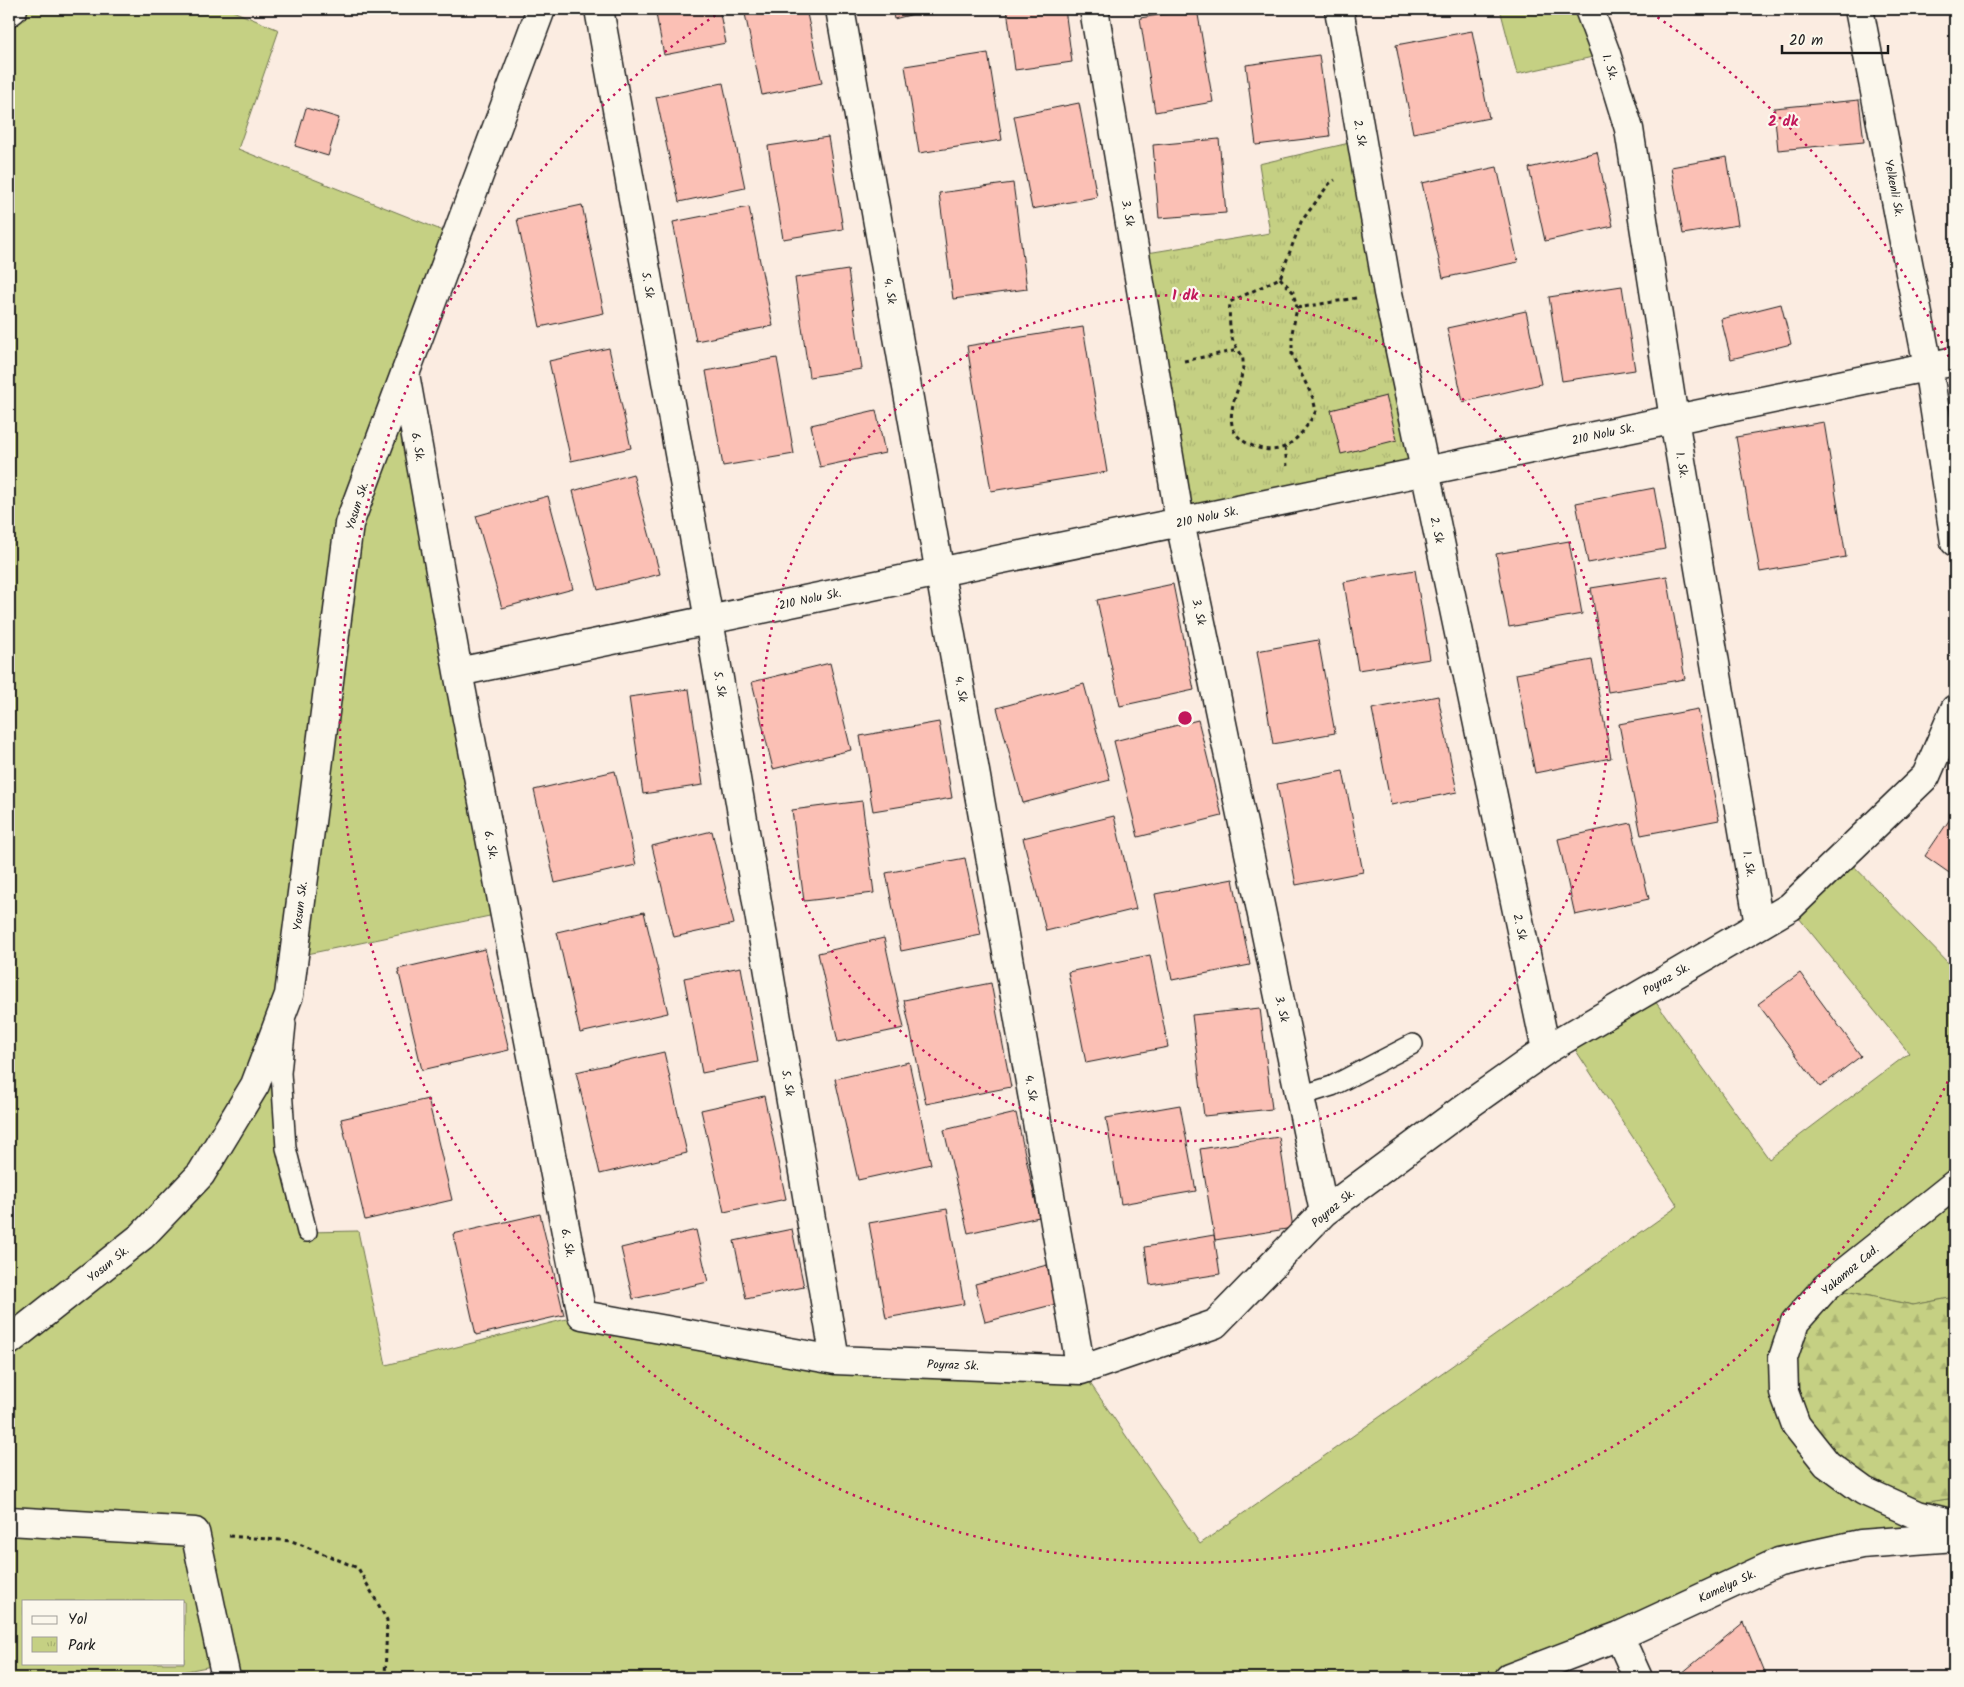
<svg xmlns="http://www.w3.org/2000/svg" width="1964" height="1687" viewBox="0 0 1964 1687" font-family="Kalam,sans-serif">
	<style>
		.grass { fill: #c5d083; stroke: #707650; fill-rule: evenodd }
		.forest { fill: url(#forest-firs); stroke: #707650 }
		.park { fill: url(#park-tufts); stroke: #707650 }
		.building { fill: #fbc0b5; stroke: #1c1c1c }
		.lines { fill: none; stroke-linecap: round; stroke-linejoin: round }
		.service-casing { stroke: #1c1c1c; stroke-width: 22 }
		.minor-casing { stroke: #1c1c1c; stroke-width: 31 }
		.tertiary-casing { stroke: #1c1c1c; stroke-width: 31 }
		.path { stroke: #1c1c1c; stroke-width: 3; stroke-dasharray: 4 4; stroke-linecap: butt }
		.service { stroke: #fbf7ec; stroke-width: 19 }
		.minor { stroke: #fbf7ec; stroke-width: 28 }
		.tertiary { stroke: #fbf7ec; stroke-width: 28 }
		.ring { fill: none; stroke: #c2185b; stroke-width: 2.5; stroke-dasharray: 2.5 5 }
		.labels { text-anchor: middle; stroke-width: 4.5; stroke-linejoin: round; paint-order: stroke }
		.street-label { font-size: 12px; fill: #1c1c1c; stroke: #fbf7ec }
		.centre { fill: #c2185b; stroke: #fbf7ec; stroke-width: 2.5 }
		.ring-label { font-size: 15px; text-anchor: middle; font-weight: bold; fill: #c2185b; stroke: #fbf7ec; stroke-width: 4.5; stroke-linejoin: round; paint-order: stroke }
	</style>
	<defs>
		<pattern id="forest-firs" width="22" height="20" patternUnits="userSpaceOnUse" patternTransform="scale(1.25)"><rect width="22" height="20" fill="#c5d083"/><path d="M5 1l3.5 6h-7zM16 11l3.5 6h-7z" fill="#a9b271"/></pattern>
		<pattern id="park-tufts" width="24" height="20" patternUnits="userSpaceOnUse" patternTransform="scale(1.25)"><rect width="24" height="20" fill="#c5d083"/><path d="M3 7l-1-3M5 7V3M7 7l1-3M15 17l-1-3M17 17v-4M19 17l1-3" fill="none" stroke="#a9b271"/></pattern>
	</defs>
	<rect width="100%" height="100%" fill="#fbece1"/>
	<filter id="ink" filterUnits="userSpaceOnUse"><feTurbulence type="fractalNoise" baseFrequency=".02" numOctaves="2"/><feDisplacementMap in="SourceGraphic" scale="10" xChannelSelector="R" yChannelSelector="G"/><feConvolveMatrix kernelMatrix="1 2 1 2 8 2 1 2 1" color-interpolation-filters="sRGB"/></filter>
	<g filter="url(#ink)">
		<path class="grass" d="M13,9h215l51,21 -41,119 218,87 -51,138 99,539 -211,44 -12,116 26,159 51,-1 28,134 196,-50 253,45 246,10 119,174 478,-338 -111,-169 80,-47 122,169 140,-106 -119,-146 54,-51 111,114v327l-41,8 -88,-18 72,219 57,-8v39l-94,7 -352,134h-1283l-4,-14 -71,14h-142v-1666zM24,1601h160v62h-160z
			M1500,9h89l17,45 -89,20z"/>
		<path class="forest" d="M1826,1287l87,18 42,-8v201l-57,8 -102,-81 -1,-103z"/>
		<path class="park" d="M1362,140l62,331 -244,51 -45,-267 135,-22 -11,-69z"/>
		<path class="building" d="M655,9h64l7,34 -62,12z
			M744,9h62l16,74 -60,12z
			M892,9h41l-39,10z
			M1007,9h58l7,53 -57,8z
			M1197,9l16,93 -58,10 -15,-94z
			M1472,31l17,87 -76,15 -17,-88z
			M988,53l14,87 -83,13 -14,-87z
			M1319,55l11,81 -74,9 -10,-80z
			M723,83l22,105 -66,14 -23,-105z
			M1859,100l5,42 -86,8 -4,-42z
			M1079,103l18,94 -65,12 -18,-93z
			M306,108l33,10 -11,38 -33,-10z
			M828,137l15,92 -60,10 -15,-93z
			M1219,139l7,74 -67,5 -6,-73z
			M1597,152l16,74 -68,15 -16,-73z
			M1727,157l11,68 -55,9 -12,-67z
			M1497,167l21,95 -75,16 -21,-95z
			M1013,183l14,106 -74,10 -14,-106z
			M582,205l22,108 -64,14 -23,-108z
			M749,207l24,119 -77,15 -23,-119z
			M848,270l14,99 -53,8 -14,-99z
			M1622,286l13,84 -73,11 -13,-84z
			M1781,304l10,40 -60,15 -10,-40z
			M1526,311l15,73 -78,18 -16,-74z
			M1083,327l24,145 -116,19 -24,-145z
			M609,348l22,100 -60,13 -22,-100z
			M777,358l17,96 -71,12 -17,-95z
			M1386,396l11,44 -56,14 -10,-44z
			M876,410l9,43 -65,14 -9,-42z
			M1824,422l22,135 -86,15 -24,-135z
			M633,474l27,100 -62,16 -25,-99z
			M1654,488l11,61 -77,14 -12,-60z
			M548,496l25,93 -71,19 -26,-92z
			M1569,541l13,73 -73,13 -13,-73z
			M1415,570l15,89 -72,11 -14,-88z
			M1667,576l18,103 -77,13 -17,-104z
			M1173,584l21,106 -74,16 -23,-106z
			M1318,640l17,93 -62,11 -16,-93z
			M1592,660l19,98 -76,15 -19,-99z
			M830,663l21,87 -78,19 -21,-87z
			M1084,684l26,96 -87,23 -26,-95z
			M689,689l14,96 -60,9 -14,-97z
			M1438,696l19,96 -66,13 -19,-96z
			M1698,709l21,111 -78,15 -22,-111z
			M1198,720l24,96 -84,21 -24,-96z
			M939,722l13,76 -79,13 -13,-75z
			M615,771l21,94 -81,18 -21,-93z
			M1343,771l20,101 -67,13 -19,-101z
			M862,801l12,92 -70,8 -12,-91z
			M1114,816l22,93 -90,22 -23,-93z
			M1950,819l5,4v54l-30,-21z
			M1631,823l18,76 -74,16 -17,-76z
			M712,831l22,93 -60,13 -22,-91z
			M965,858l16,77 -80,16 -15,-78z
			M1233,879l17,86 -78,15 -17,-86z
			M644,912l24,101 -88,20 -23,-101z
			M884,938l20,90 -66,14 -20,-89z
			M485,949l24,101 -87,20 -24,-101z
			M1150,955l18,92 -82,16 -18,-91z
			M741,967l17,95 -56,11 -18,-95z
			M1800,973l61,83 -41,31 -62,-83z
			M991,983l20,104 -85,17 -22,-104z
			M1260,1008l12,101 -68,7 -12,-101z
			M664,1052l23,101 -87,21 -24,-102z
			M909,1062l22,102 -73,16 -23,-101z
			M764,1096l22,103 -62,13 -23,-102z
			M428,1099l24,101 -87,20 -24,-101z
			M1180,1105l16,86 -75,13 -15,-86z
			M1016,1113l23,104 -71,16 -24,-103z
			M1279,1137l14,91 -78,12 -15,-91z
			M947,1209l17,95 -78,14 -17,-95z
			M540,1214l24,101 -88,20 -23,-101z
			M792,1229l12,58 -58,12 -12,-58z
			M696,1230l12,52 -75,17 -12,-51z
			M1214,1235l6,39 -70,11 -5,-38z
			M1047,1265l9,39 -71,18 -10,-38z
			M1744,1622l23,56h-91z"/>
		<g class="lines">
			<g class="service-casing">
				<path id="service" d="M286,1024l-5,49 5,75 21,84
					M1300,1096l32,-10 81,-42"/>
			</g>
			<g class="minor-casing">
				<path id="minor" d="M599,9l110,611 126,740
					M840,9l241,1361
					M1094,9l86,513 144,690
					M1339,9l49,284 158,757
					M1589,9l17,45 23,75 45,290 85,506
					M1859,9l69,357 27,176
					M9,12l4,-3
					M405,374l53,298 124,643 253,45 246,10 134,-46 109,-112 143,-106 79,-56 244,-143 136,-131 29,-67
					M458,672l1497,-311
					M9,1341l133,-105 59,-62 54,-89 34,-90 60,-471 192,-515
					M9,1521l186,11 31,146
					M1619,1636l19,42
					M1509,1678l110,-42 160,-74 82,-18 94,-7"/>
			</g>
			<g class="tertiary-casing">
				<path id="tertiary" d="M1955,1184l-129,103 -31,35 -12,36 1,34 12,33 31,39 37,27 53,24 38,9"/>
			</g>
			<path class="path" d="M1280,278l13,14 4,16 -5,25v22l21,43 3,13c-8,14 -16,27 -30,35 -16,10 -50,-1 -54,-21 -4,-23 12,-41 11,-64 0,-7 -7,-13 -10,-20 -4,-13 -4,-26 -3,-39l50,-24 21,-56 28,-38 6,-4
				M1297,308l59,-10
				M1184,361l54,-11
				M1285,447l2,19
				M229,1536l63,5 66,27 29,52 -2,58"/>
			<use href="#service" class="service"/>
			<use href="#minor" class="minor"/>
			<use href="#tertiary" class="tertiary"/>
		</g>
	</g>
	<g class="ring">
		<circle cx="1185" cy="718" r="423"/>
		<path d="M1954 1068A845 845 0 1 1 725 9M1645 9A845 845 0 0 1 1954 368"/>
	</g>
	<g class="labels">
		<g class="street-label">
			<text transform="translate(1610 67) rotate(72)" y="4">1. Sk.</text>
			<text transform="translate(1360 133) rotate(80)" y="4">2. Sk</text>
			<text transform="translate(1894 188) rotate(79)" y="4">Yelkenli Sk.</text>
			<text transform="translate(1128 213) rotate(80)" y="4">3. Sk</text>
			<text transform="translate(648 285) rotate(80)" y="4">5. Sk</text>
			<text transform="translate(890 291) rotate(80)" y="4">4. Sk</text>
			<text transform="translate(1603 434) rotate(-12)" y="4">210 Nolu Sk.</text>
			<text transform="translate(418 447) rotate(80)" y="4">6. Sk.</text>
			<text transform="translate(1682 465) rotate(80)" y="4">1. Sk.</text>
			<text transform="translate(357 506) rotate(-72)" y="4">Yosun Sk.</text>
			<text transform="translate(1207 517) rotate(-12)" y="4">210 Nolu Sk.</text>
			<text transform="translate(1437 530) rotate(78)" y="4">2. Sk</text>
			<text transform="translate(810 599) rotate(-12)" y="4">210 Nolu Sk.</text>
			<text transform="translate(1199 612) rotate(78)" y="4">3. Sk</text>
			<text transform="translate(720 684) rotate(80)" y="4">5. Sk</text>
			<text transform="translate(961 689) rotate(80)" y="4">4. Sk</text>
			<text transform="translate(491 845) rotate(79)" y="4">6. Sk.</text>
			<text transform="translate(1749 864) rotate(80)" y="4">1. Sk.</text>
			<text transform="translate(300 906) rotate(-83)" y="4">Yosun Sk.</text>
			<text transform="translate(1520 927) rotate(78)" y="4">2. Sk</text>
			<text transform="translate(1666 979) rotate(-30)" y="4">Poyraz Sk.</text>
			<text transform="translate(1282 1009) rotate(78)" y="4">3. Sk</text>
			<text transform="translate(788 1083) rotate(80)" y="4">5. Sk</text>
			<text transform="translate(1031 1088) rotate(80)" y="4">4. Sk</text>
			<text transform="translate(1333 1208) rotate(-40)" y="4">Poyraz Sk.</text>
			<text transform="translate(568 1243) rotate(79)" y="4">6. Sk.</text>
			<text transform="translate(108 1264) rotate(-39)" y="4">Yosun Sk.</text>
			<text transform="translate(1850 1270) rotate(-40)" y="4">Yakamoz Cad.</text>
			<text transform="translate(953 1365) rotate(2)" y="4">Poyraz Sk.</text>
			<text transform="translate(1727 1586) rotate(-25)" y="4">Kamelya Sk.</text>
		</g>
	</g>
	<circle cx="1185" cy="718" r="8" class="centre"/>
	<g class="ring-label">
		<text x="1783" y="126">2 dk</text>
		<text x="1185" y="300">1 dk</text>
	</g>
	<rect width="1964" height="1687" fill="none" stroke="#fbf7ec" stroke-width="30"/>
	<rect x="15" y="15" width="1934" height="1657" fill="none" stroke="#1c1c1c" stroke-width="2" filter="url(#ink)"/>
	<rect x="22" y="1600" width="162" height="65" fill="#fbf7ec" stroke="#a29f99"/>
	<rect x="32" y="1616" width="25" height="8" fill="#fbf7ec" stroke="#a29f99"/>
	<text x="68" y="1624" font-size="15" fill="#1c1c1c">Yol</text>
	<rect x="32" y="1637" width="25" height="15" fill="url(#park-tufts)" stroke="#a29f99"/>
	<text x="68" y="1650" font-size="15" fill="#1c1c1c">Park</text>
	<path d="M1782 45v8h106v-8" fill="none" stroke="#1c1c1c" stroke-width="2.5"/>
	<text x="1789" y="45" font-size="15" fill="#1c1c1c" stroke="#fbf7ec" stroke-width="4" paint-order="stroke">20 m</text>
</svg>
